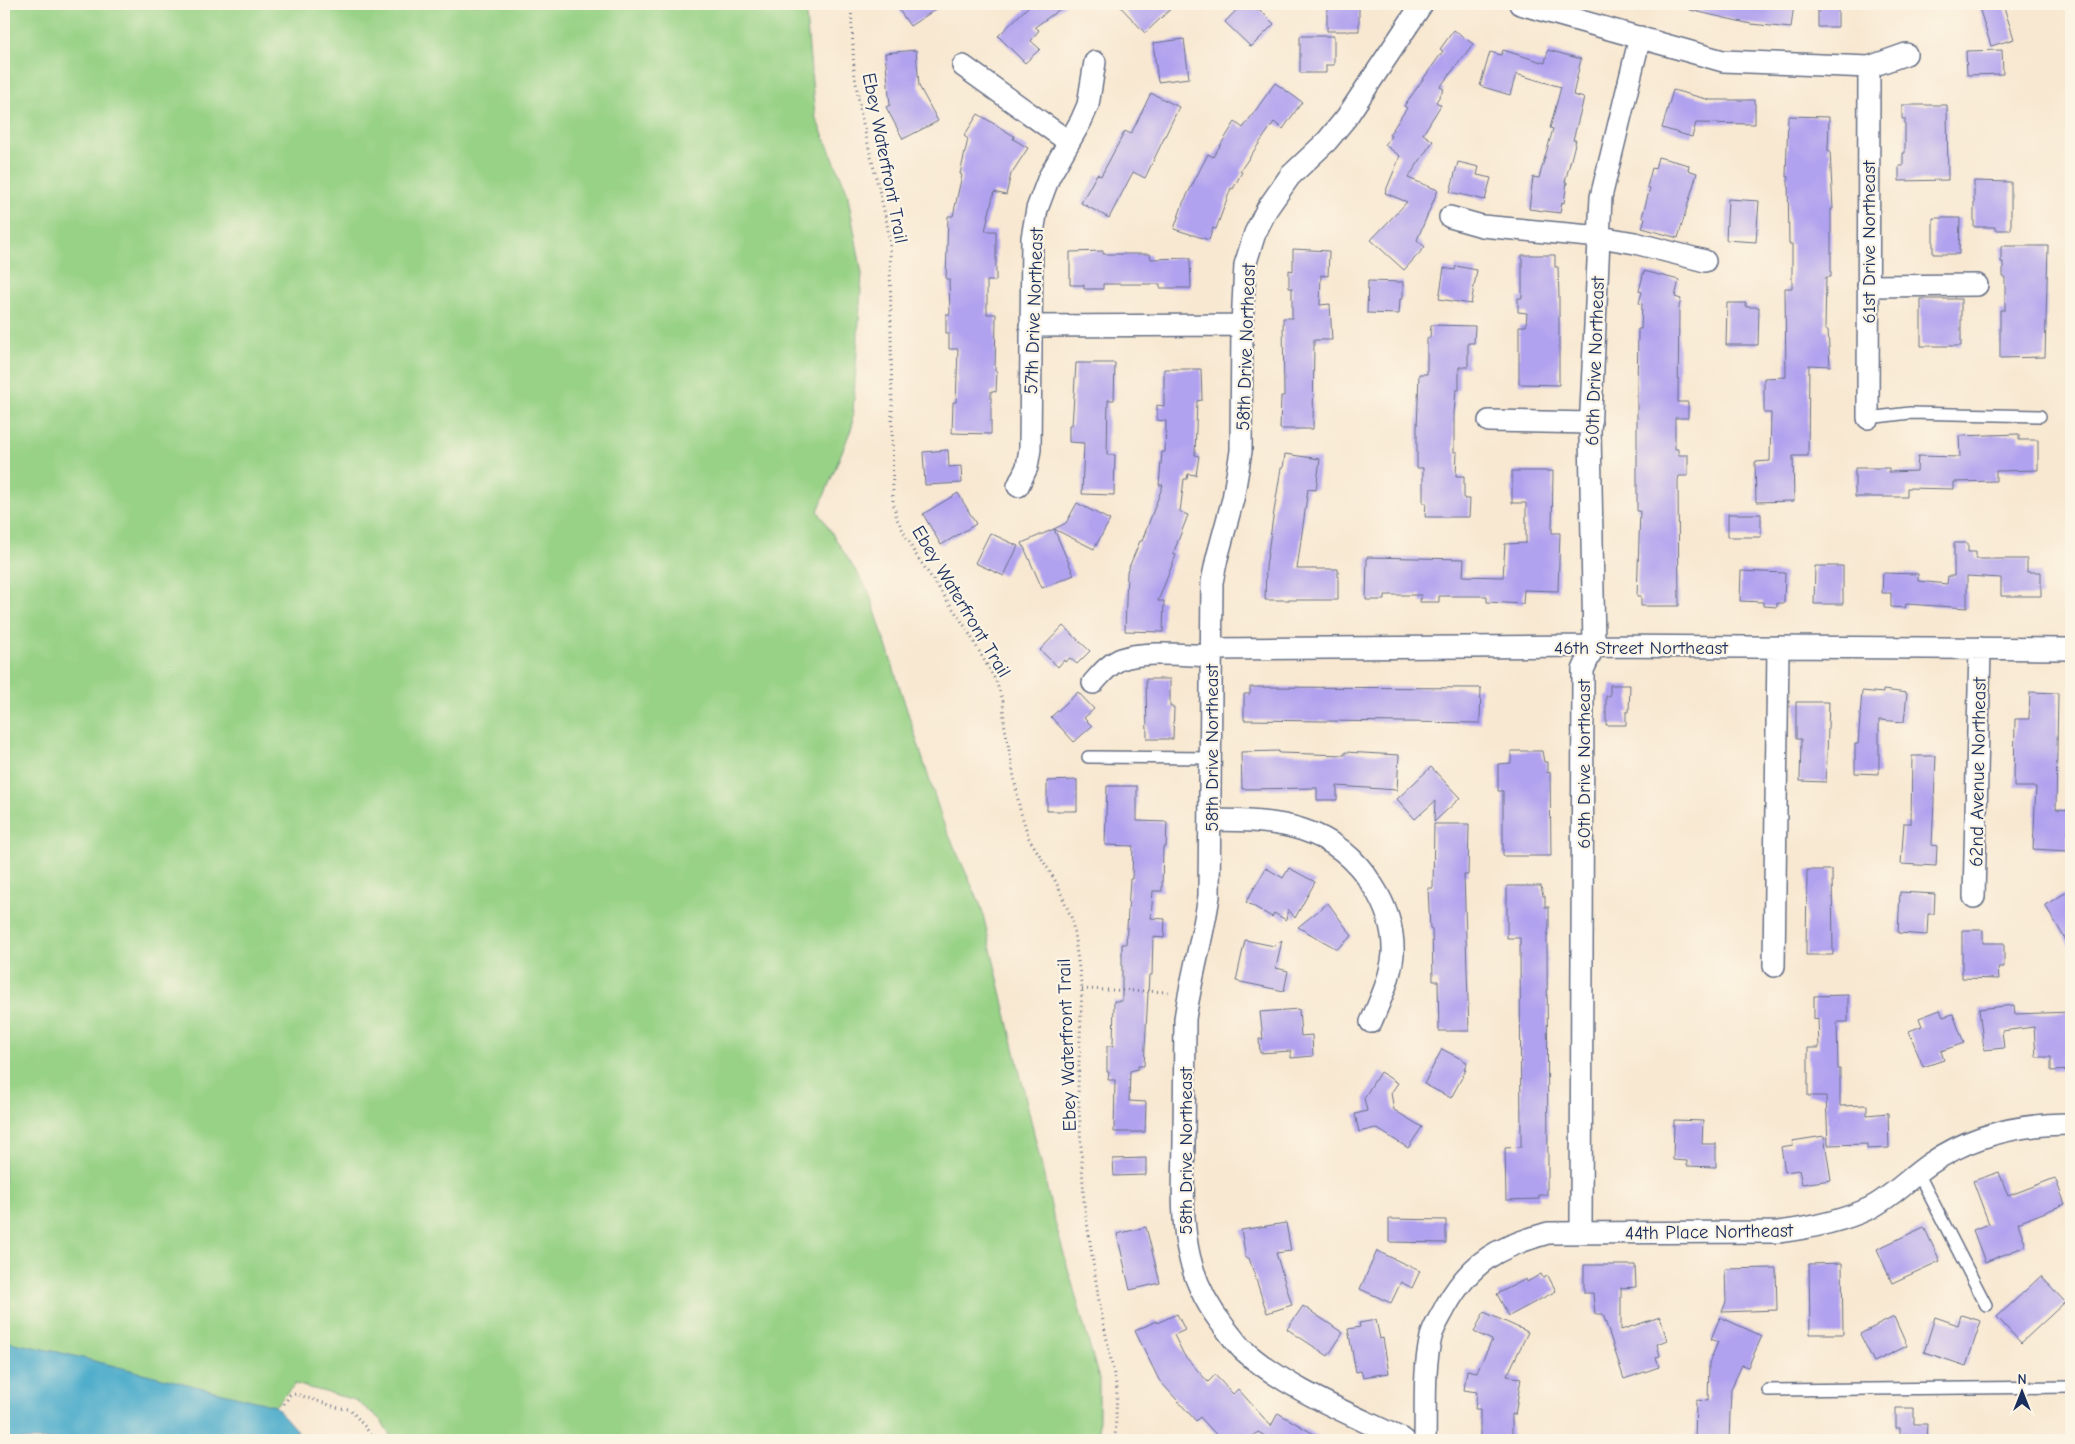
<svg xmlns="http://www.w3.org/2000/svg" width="2075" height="1444" viewBox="0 0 2075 1444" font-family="'Comic Neue',sans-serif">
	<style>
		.green { fill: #98d286; stroke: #5a8072 }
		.water { fill: #4caccb; stroke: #346e94 }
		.building { fill: #b1a2ef }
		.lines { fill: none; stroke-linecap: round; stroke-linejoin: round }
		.service-casing { stroke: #687086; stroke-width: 14 }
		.minor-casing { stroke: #687086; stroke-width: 24 }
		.path { stroke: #687086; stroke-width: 3; stroke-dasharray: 1 4; stroke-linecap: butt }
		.service { stroke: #fff; stroke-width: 11 }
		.minor { stroke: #fff; stroke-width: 21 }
		.labels { text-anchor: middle; stroke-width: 4.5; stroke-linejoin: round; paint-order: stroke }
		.street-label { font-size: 19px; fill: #1b2f5e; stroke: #fcf5e5 }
	</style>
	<rect width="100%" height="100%" fill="#fcf5e5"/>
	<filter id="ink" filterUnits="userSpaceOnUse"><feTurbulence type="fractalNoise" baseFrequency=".02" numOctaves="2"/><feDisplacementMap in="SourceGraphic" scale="10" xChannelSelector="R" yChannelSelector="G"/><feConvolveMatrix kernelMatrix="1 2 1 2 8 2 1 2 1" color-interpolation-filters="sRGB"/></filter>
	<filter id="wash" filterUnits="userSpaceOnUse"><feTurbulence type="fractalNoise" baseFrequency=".0096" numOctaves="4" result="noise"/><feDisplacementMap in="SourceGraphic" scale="20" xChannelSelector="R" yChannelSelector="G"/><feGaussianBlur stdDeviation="1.12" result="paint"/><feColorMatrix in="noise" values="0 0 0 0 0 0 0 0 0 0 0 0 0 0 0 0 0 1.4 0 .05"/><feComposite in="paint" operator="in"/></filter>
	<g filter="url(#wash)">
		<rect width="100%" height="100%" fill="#f8e8d1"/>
		<path class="green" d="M4,4h801l10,112 32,75 15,83 -10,153 -34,84 51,81 74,230 38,84 73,313 45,160v61h-706l-12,-20 -26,-20 -60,-16 -20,22 -213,-53 -58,-12z"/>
		<path class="water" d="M4,1341l58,12 213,53 30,34h-301z"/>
		<g id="blocks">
			<path class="building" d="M895,4h49l-34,22z
				M1031,4h36l-32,23 4,3 -8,11 9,8 -15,14 -27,-27z
				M1118,4h58l-31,29z
				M1242,4h8l7,6 2,-1 15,15 -23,23 -26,-25z
				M1327,4h32v27h-32z
				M1690,4h104l-3,24 -40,-4 -61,-14z
				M1818,4h20v23h-20z
				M1978,4h25l11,35 -23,7z
				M1454,30l19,14 -33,43 4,2 -8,13 5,3 -18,29 10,7 -25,37 30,12 -21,50 8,7 -21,23 -33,-30 36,-38 -22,-9 15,-37 -15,-11 6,-9 -2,-1 18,-27 -3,-2 39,-55 -3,-2z
				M1300,36h34v29h-8v8h-26z
				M1184,39l5,39 -31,4 -5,-39z
				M916,50l3,36 19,35 -35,18 -17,-32 4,-2 -5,-52z
				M1503,50l42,13 3,-13 33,9 -8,36 11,3 -11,42h3l-11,42h2l-3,21 -2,-1 -2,11 -31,-4 4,-32 6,1 14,-49 -3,-1 11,-41 -45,-13 -6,21 -30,-9 10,-34 11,3z
				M2002,50l1,24 -36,1 -1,-24z
				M1275,83l27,19 -19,27 -9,-7 -34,49 2,1 -9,17 -2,-1 -15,41 -3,-1 -4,12 -35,-11 9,-26 25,-49 5,3 22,-35 8,6z
				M1673,90l37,10h45v24l-59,-1 -4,14 -30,-9z
				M1151,93l28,14 -34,71 -12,-6 -24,46 -28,-15 16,-29 4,2 24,-45 6,3z
				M1902,105h45l1,75 -49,1v-15h4v-13h2v-34h-3z
				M978,114l36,22 -1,3 15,9 -17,26 -5,21 -12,-3 -9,39h11v50h-9v33h9l-1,57h2l-1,21 -5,-1v43l-39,-1 1,-31h3l2,-53h-9v-16h-3v-19h4l-1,-35h-3l2,-63h5l9,-41 -2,-1 8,-35 -4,-3z
				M1788,116l41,1 -1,34h2l3,58h-2v68h-5l-1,53h3l2,36 -21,-1 -1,91h-15l1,45 -38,1 -1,-40 15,-1 1,-48h-7v-35l22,-1 -1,-89h7v-44h-3l-1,-67h-2z
				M1658,157l31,8 -1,5 9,3 -19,65 -36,-10 3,-10 -3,-1 8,-29 -3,-1 5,-19 3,1z
				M1458,162l21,5 -2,8 14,3 -6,22 -35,-8z
				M1974,181l37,1v48h-16v-3h-21z
				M1728,199l31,2 -3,41 -30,-2z
				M1933,218h27l-1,36h-26z
				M2001,246h47l-3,111 -45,1v-48h5v-33h-2v-15h-2z
				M1293,249l36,2 -1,25 -7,-1 -1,30 10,-1 2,36h-18l-1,89h-33l1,-33h3l-1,-78h9v-30h-3v-18l4,1z
				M1103,251v3h47l1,5 39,-1 1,30h-31v-4h-57v5h-19v-4h-14v-33z
				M1522,255h33v12h3l1,30v88l-40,-1v-58h7l1,-13 -9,-1v-14h4z
				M1456,266l21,4 -6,34 -32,-5 5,-31 11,2z
				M1644,271l35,9 -4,17 6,2 -2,8 -1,95h10v16h-13v31h3v6h10v21h-9l-1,4 1,126h-38v-10h-4l3,-85h-3v-121l1,-61h3l1,-25 -3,-1 3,-11 -3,-1z
				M1368,281l35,1v17h-3l-1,15 -32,-1z
				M1921,299h40v47h-40z
				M1727,303h19v4h13l-1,38h-32z
				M1431,325l44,1 -1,17h-6v24h-9v23h-3l-2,24v38h3l-1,24h8v23h6l-1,18h-44l1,-14h-3v-35h-6v-40l2,-54h8v-36h3z
				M1076,363h39l-1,37h-6l-1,55h8l-1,40 -32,-1 2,-51 -15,-1v-17h3l1,-14z
				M1164,369h37l1,31 -5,1 -2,54 4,1 -3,19 -8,-1 -1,5h-3l-4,33 8,3 -15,39 3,1 -18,46h6l-1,31 -38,-1 2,-59 13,-31h2l21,-56h-4l3,-33h3l1,-31 -9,-1v-15l7,1z
				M2019,434v6h19v30l-42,1v10l-42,1v7l-47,-1v9h-52v-29h34v4l28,-1 1,-15 42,1 -1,-21z
				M948,450l1,17 12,-1 1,17 -37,2 -2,-33z
				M1285,454l35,5 -4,31 -8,-1 -11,80h41v31h-73l1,-33 6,-43 9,-56h2z
				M1512,471h41l-1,62h8l-2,58 -34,-1 -1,14 -36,-2v-6h-48v6h-19l1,-7h-36v5h-19l1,-43 97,2 -1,17 40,1 2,-33 21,-1v-40h-14z
				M958,493l18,31 -35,21 -18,-31z
				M1077,503l33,17 -16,29 -40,-20 12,-6z
				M1728,514h33v23h-33z
				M1054,529l20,46 -32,13 -20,-45z
				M990,533l28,13 -14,30 -29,-13z
				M1954,543h14v9h8v7h51v13h14v24h-40v-18l-34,-2v32l-61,-4 -1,4 -14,-1v-14h-9l1,-20 35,1v7l29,3 1,-8h6z
				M1815,566h28v38h-29z
				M1741,571l44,2 -1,30h-7v4l-14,-1v-4l-23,-1z
				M1063,626l27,25 -13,13 -7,-6 -5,4 -1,-2 -6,7 -18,-17z
				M1146,679h24v28h4l-1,32h-26z
				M1610,685h20l-1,27h-3v13h-20v-29h4z
				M1250,687l231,1 -1,35 -236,-3v-26h6z
				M1883,690l24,3 -3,29 -25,-2v54l-24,-1v-29h3l4,-53 21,2z
				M1078,692l16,17 -10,9 8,8 -18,16 -23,-25z
				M2030,692l28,1 -2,116 15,1v21h-3l-1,20 -34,-2 3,-62h-22l1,-68h14z
				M1796,702h33l-3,80 -26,-1 1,-42h-5z
				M1279,751v2l66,2v-3l54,3 -2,35 -60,-4v14h-20v-12l-75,1 -1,-37z
				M1511,751h31l2,11h3v11l3,-1 1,84h-48v-65h-5v-27l13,-1z
				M1912,756h24l-4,89 5,1 -1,20 -35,-2 3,-41h7z
				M1431,767l29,31 -26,24 1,-21 -20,18 -18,-20z
				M1077,780v31h-30v-30z
				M1107,786h30v35l30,1 -1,25h-3l-1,44h-9l-2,27 14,1 -1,19 -11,-1 -1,38h-3l-5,91h-6v3l-8,2 -1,30 17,1 -1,30h-31l1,-52h-7l1,-8h-2v-26h6l1,-45h8v-57h4l4,-65h2l1,-33 -28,-1z
				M1434,824h35l-1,51h-4l5,156h-30l-1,-50h-5l-1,-52h-2l-2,-41h5z
				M1266,868l17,10 6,-10 26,14 -20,36 -7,-9 -2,11 -12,-7 -2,4 -26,-15z
				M1807,870h25l1,85h-27z
				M1507,886h34l2,10h2v11h4v20l-2,11 1,240h-1v17h-8v4l-33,1 -1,-52 16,-1 -1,-209h-13z
				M1900,892l35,2 -1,20h-6l-1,21 -29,-2z
				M2067,892l4,8v49l-26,-44z
				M1328,903l24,33 -15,13 -39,-22z
				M1962,930h21v13h21v24h-6l1,12 -37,-1z
				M1245,940l29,6 8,-6 -6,28 12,3 -4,20 -48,-10z
				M1848,995v27h-11l1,47h2v37l27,-1v10l21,-2 1,35 -22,1v-5l-39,1 -2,-49h-18v-48h11l-1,-30 -4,1v-23z
				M2014,1005l1,9 56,-2v58l-20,1v-14h-15l-2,-30 -32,4 2,17 -20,2 -5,-41z
				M1299,1009l2,27 11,-1 1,21 -22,2v-7l-31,2 -1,-14h4l-3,-27z
				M1940,1010l3,7 10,-3 11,29 -23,8 3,9 -21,7 -14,-36 13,-5 -3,-8z
				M1442,1049l25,13 -3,7 2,1 -15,28 -27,-14z
				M1380,1072l18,11 -7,10 3,17 28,17 -14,21 -32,-20 -17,4 -4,-18 12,-3 -3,-13z
				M1674,1120l29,1 -1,23h14v23l-29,-1v-5l-14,-1z
				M1824,1136l7,44 -29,4 -3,-14 -14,2 -4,-25 12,-2 -1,-4z
				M1146,1158v17l-32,1 -1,-17z
				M1999,1172l9,24 47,-18 10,26 -47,19 8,23 -41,16 -12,-32 16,-6 -16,-43z
				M1389,1219l57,1v23l-57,-1z
				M1286,1223l5,28 -15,2 16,52 -25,8 -18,-55h-3l-5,-28z
				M1146,1227l14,56 -30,7 -13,-56z
				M1924,1227l16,34 -48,22 -15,-34z
				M1377,1251l43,20 -8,17 -11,-6 -10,21 -31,-14z
				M1842,1263l1,71h-33l-1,-70z
				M1584,1265h51l1,22 -15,1v42l39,-13 7,23 -10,4 3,12 -4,1 3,10 -35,12 -21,-65h-8l-2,-21h-9z
				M1776,1268l1,42 -55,2 4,-10 -1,-33z
				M1541,1274l2,4 5,-2 8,15 -47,25 -12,-22 29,-15 1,3z
				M2041,1276l24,26 -44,41 -24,-26z
				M1303,1306l40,27 -15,23 -41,-27z
				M1484,1312l44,20 -21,44 14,2 -6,37 -3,-1v26h-32v-31h-5l2,-17 -13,-2 3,-20 10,2 15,-32 -18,-8z
				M1177,1314l8,16 -11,5 10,20 24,27 7,-7 18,19 5,-5 33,37 7,-13 46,27h-61l2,-4 -7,-4 -9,8h-28l-21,-23 -4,4 -37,-41 -24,-49 21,-10 1,2z
				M1961,1315l20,6 -15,45 -42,-14 11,-35 23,8z
				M1720,1317l42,19 -14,31 -6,-2 -11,24 -2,51h-34l1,-40 12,1 1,-38 9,-21 -7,-3z
				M1894,1317l13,29 -33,16 -14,-28z
				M1376,1320l4,19 3,-1 6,35 -26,4 -2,-6 -5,1 -8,-43 12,-2 -1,-4z
				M1896,1408h18v16h13l-1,16h-26v-12h-4z"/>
		</g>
	</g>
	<g filter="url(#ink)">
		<use href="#blocks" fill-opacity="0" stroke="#687086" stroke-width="1"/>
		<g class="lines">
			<g class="service-casing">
				<path id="service" d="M1868,418l42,-5 130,3
					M1088,757l123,1
					M1918,1173l68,132
					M1768,1390l303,-3"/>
			</g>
			<g class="minor-casing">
				<path id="minor" d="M1520,4l203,57 146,6 37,-13
					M963,66l106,76
					M1450,217l32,9 118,11 35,6 70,18
					M1868,286l109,-1
					M1030,326l212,-1
					M1868,418l1,-351
					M1489,421l102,2
					M1018,486l9,-19 3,-18 2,-211 5,-29 12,-32 32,-56 7,-16 7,-43
					M1212,649l382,-3 477,3
					M1093,683c8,-9 15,-18 26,-23 22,-10 68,-5 92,-4
					M1210,820c67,0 125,4 163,66 13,20 21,43 20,68 -2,23 -13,47 -22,68
					M1974,897l6,-249
					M1774,966l4,-319
					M1581,1233l2,-563 11,-24 -4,-214 11,-235 39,-160
					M1404,1440c-53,-26 -118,-51 -162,-91 -6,-6 -11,-14 -17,-21 -48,-59 -42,-116 -41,-187 0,-41 1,-82 1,-122 6,-42 18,-82 24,-123l3,-314 5,-24 16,-59 8,-48 1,-126 3,-60 10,-32 12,-24 23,-33 37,-35 19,-23 76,-114
					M1425,1440c1,-34 -2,-70 6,-103 3,-11 10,-21 15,-31 26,-46 53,-59 102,-73l230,-1c32,-4 63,-10 92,-24 22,-11 40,-31 61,-45 42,-29 90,-39 140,-39"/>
			</g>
			<path class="path" d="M851,4l3,66 7,45 26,108 3,24 3,255 4,17 17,33 52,76 30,53 7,20 1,21 16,88 9,28 27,44 16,37 10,70 -4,98 6,116 15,98 18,88 -2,51
				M1082,989l89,3
				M284,1404l6,-9 6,-1 43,14 11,1 16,19 8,12"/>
			<use href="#service" class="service"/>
			<use href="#minor" class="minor"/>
		</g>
	</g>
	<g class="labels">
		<g class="street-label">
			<text transform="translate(886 158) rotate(79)" y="7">Ebey Waterfront Trail</text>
			<text transform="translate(1868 242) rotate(-90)" y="7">61st Drive Northeast</text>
			<text transform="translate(1033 311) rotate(-88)" y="7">57th Drive Northeast</text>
			<text transform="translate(1245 347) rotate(-88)" y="7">58th Drive Northeast</text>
			<text transform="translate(1594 361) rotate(-88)" y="7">60th Drive Northeast</text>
			<text transform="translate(962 601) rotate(59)" y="7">Ebey Waterfront Trail</text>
			<text x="1641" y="654">46th Street Northeast</text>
			<text transform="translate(1211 748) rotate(-90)" y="7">58th Drive Northeast</text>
			<text transform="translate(1583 764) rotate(-90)" y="7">60th Drive Northeast</text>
			<text transform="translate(1977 772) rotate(-89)" y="7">62nd Avenue Northeast</text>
			<text transform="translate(1066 1045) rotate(-92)" y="7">Ebey Waterfront Trail</text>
			<text transform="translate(1185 1151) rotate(-90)" y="7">58th Drive Northeast</text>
			<text transform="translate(1709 1231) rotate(-1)" y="7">44th Place Northeast</text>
		</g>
	</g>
	<rect width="2075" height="1444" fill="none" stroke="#fcf5e5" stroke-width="20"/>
	<g transform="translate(2022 1392)" stroke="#fcf5e5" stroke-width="4" paint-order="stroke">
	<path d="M0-4L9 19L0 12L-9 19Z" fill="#1b2f5e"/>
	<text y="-8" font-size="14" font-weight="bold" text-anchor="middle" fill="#1b2f5e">N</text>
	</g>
</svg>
